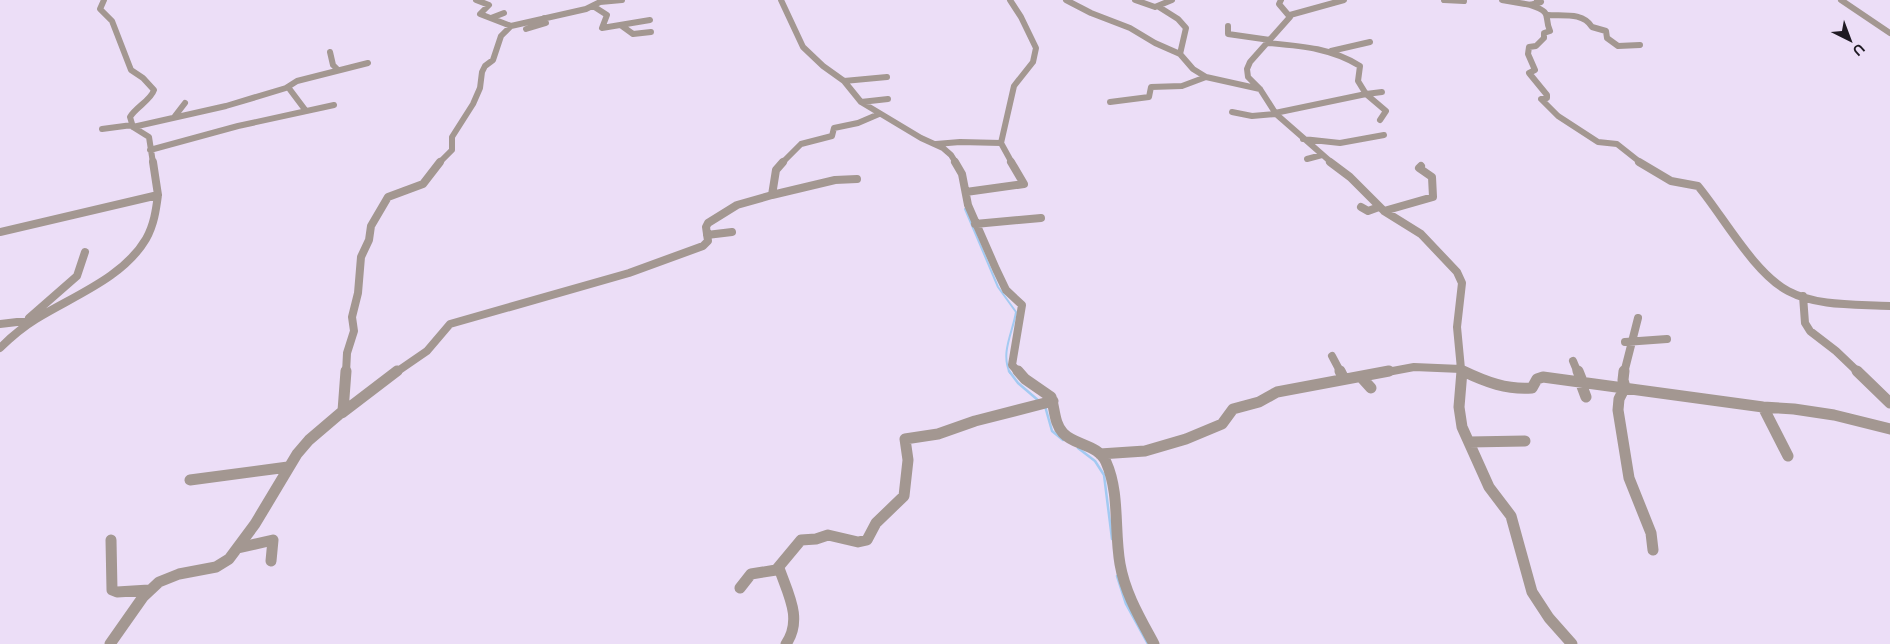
<svg xmlns="http://www.w3.org/2000/svg" width="1890" height="644" viewBox="0 0 1890 644" font-family="Raleway,sans-serif">
	<style>
		.lines { fill: none; stroke-linecap: round; stroke-linejoin: round }
		.stream-far1 { stroke: #a3caf2; stroke-width: 2 }
		.stream { stroke: #a3caf2; stroke-width: 2.5 }
		.minor-far2 { stroke: #a39791; stroke-width: 6 }
		.minor-far1 { stroke: #a39791; stroke-width: 8 }
		.minor { stroke: #a39791; stroke-width: 11 }
	</style>
	<rect width="100%" height="100%" fill="#ecdef7"/>
	<g class="lines">
		<path class="stream-far1" d="M965,209l33,78 18,25c-3,20 -16,41 -6,61"/>
		<path class="stream" d="M1009,371l9,12 21,18
			M1045,406l7,25 11,9
			M1078,448l17,13 9,14 8,64
			M1117,576l9,28 22,40"/>
		<path class="minor-far2" d="M104,0l-4,9 12,12 19,49 12,8 11,12c-3,10 -18,17 -24,27l3,10 16,10 4,26
			M781,0l22,47 20,19 21,15 17,21 60,36 22,10 8,7 5,8
			M1010,0l11,17 15,31 -3,14 -19,24 -13,57 11,20
			M1066,0l25,13 39,15 25,15 25,11 13,15 13,8 54,12
			M1135,0l20,7 17,-7
			M1281,0l-2,4 11,13 -40,45 -3,7 1,8 12,12 16,25 56,49
			M1444,0l20,1
			M1502,0l29,5
			M1537,0l4,2 -11,3c24,8 13,10 20,26l-6,2v5l-8,8 -7,1 -1,7 7,16 -6,3 18,22v3l-6,1 17,17 40,26 19,2 24,19
			M1841,0l49,33
			M593,6l14,9 -5,13 48,-8
			M1159,7l19,12 8,9 -6,26
			M1290,15l54,-15
			M1548,15c15,1 35,-3 44,12l14,4 1,7 11,8 22,-1
			M491,18l13,-5
			M511,26l75,-17 14,-7 22,-2
			M622,26l11,8 18,-2
			M1228,26v8l42,6
			M526,29l20,-6 -2,-5
			M1268,43c33,3 63,5 92,23l-2,15 8,13 -91,19
			M1331,51l39,-9
			M330,52l3,13 5,5
			M844,81l43,-4
			M288,87l18,24
			M861,102l27,-3
			M1110,102l39,-5 2,-10 31,-1 24,-9
			M1232,112l20,4 24,-2
			M175,116l10,-13
			M1380,120l6,-9 -20,-17 16,-2
			M133,127l93,-21 60,-18 11,-7 71,-18
			M102,129l30,-4
			M1303,139l37,4 44,-8
			M936,144l24,-2 41,1
			M150,150l88,-24 96,-21
			M1307,159l15,-4
			M439,163l13,-13v-13l21,-33 7,-16 2,-16 3,-6 8,-6 8,-24 10,-10 -31,-12 9,-9 -13,-5
			M782,163l19,-19 31,-8 2,-8 24,-5 21,-9"/>
		<path class="minor-far1" d="M955,162l7,12 6,31 28,64 10,21 16,15 -10,60 7,8
			M1330,162l20,15 34,34 37,23 36,38 5,11 -5,44 4,42 -47,-2 -32,6
			M1639,162l32,19 27,5c25,30 56,87 90,105 30,16 69,13 102,15
			M966,192l58,-8 -13,-22
			M772,195l63,-15 22,-1
			M1361,207l7,4 11,-4
			M1384,211l49,-14 -1,-20 -13,-9 2,-2
			M975,224l66,-6
			M0,232l158,-37 -5,-33
			M707,235l25,-3
			M1803,296l2,27 5,8 26,20 23,22
			M29,318l48,-42 8,-24
			M0,324l34,-4
			M1625,342l42,-3
			M0,348c11,-11 23,-21 36,-29 37,-23 87,-41 110,-80 8,-14 10,-29 12,-44
			M1332,356l9,17
			M1573,361l5,12
			M1460,370l2,3
			M1462,371l4,2
			M346,373l1,-20 7,-22 -2,-14 6,-24 3,-36 8,-17 2,-14 17,-29 35,-13 17,-22
			M395,373l32,-22 23,-27 179,-51 74,-27 5,-5 -2,-14 2,-4 29,-18 35,-10 4,-25 7,-8
			M1624,373l14,-55"/>
		<path class="minor" d="M1018,371l7,8 26,18c4,12 3,26 12,36 12,13 35,11 43,29 14,31 8,68 14,102 5,29 20,54 34,80
			M1340,371l4,8
			M1462,371l-3,36 3,20 27,60 22,29 21,76 17,26 23,26
			M1463,371c23,11 44,19 69,17l5,-9 6,-2 220,30 31,2 40,6 56,14
			M1578,371l4,10
			M1624,371l-1,9 2,7 -6,12 -1,11 11,68 22,55 2,17
			M1857,371l33,32
			M1361,377l10,11
			M1580,381l6,16
			M1763,407l25,49
			M342,413l55,-42
			M1469,442l56,-1
			M1100,454l45,-3 41,-12 36,-15 11,-15 26,-7 18,-10 112,-21
			M190,480l98,-13
			M111,540l1,50 5,2 32,-2
			M238,548l35,-8 -2,21
			M779,568c9,26 24,51 7,76
			M740,588l11,-14 25,-4 25,-30 15,-1 12,-4 30,7 9,-2 9,-17 28,-27 4,-36 -3,-21 33,-5 37,-13 78,-20
			M110,644l33,-47 16,-15 20,-8 37,-7 13,-8 26,-35 42,-70 12,-14 34,-29 3,-40"/>
	</g>
	<g transform="translate(1850 40) rotate(138)" stroke="#ecdef7" stroke-width="4" paint-order="stroke">
	<path d="M0-4L9 19L0 12L-9 19Z" fill="#1f1a23"/>
	<text y="-8" font-size="14" font-weight="bold" text-anchor="middle" fill="#1f1a23">U</text>
	</g>
</svg>
